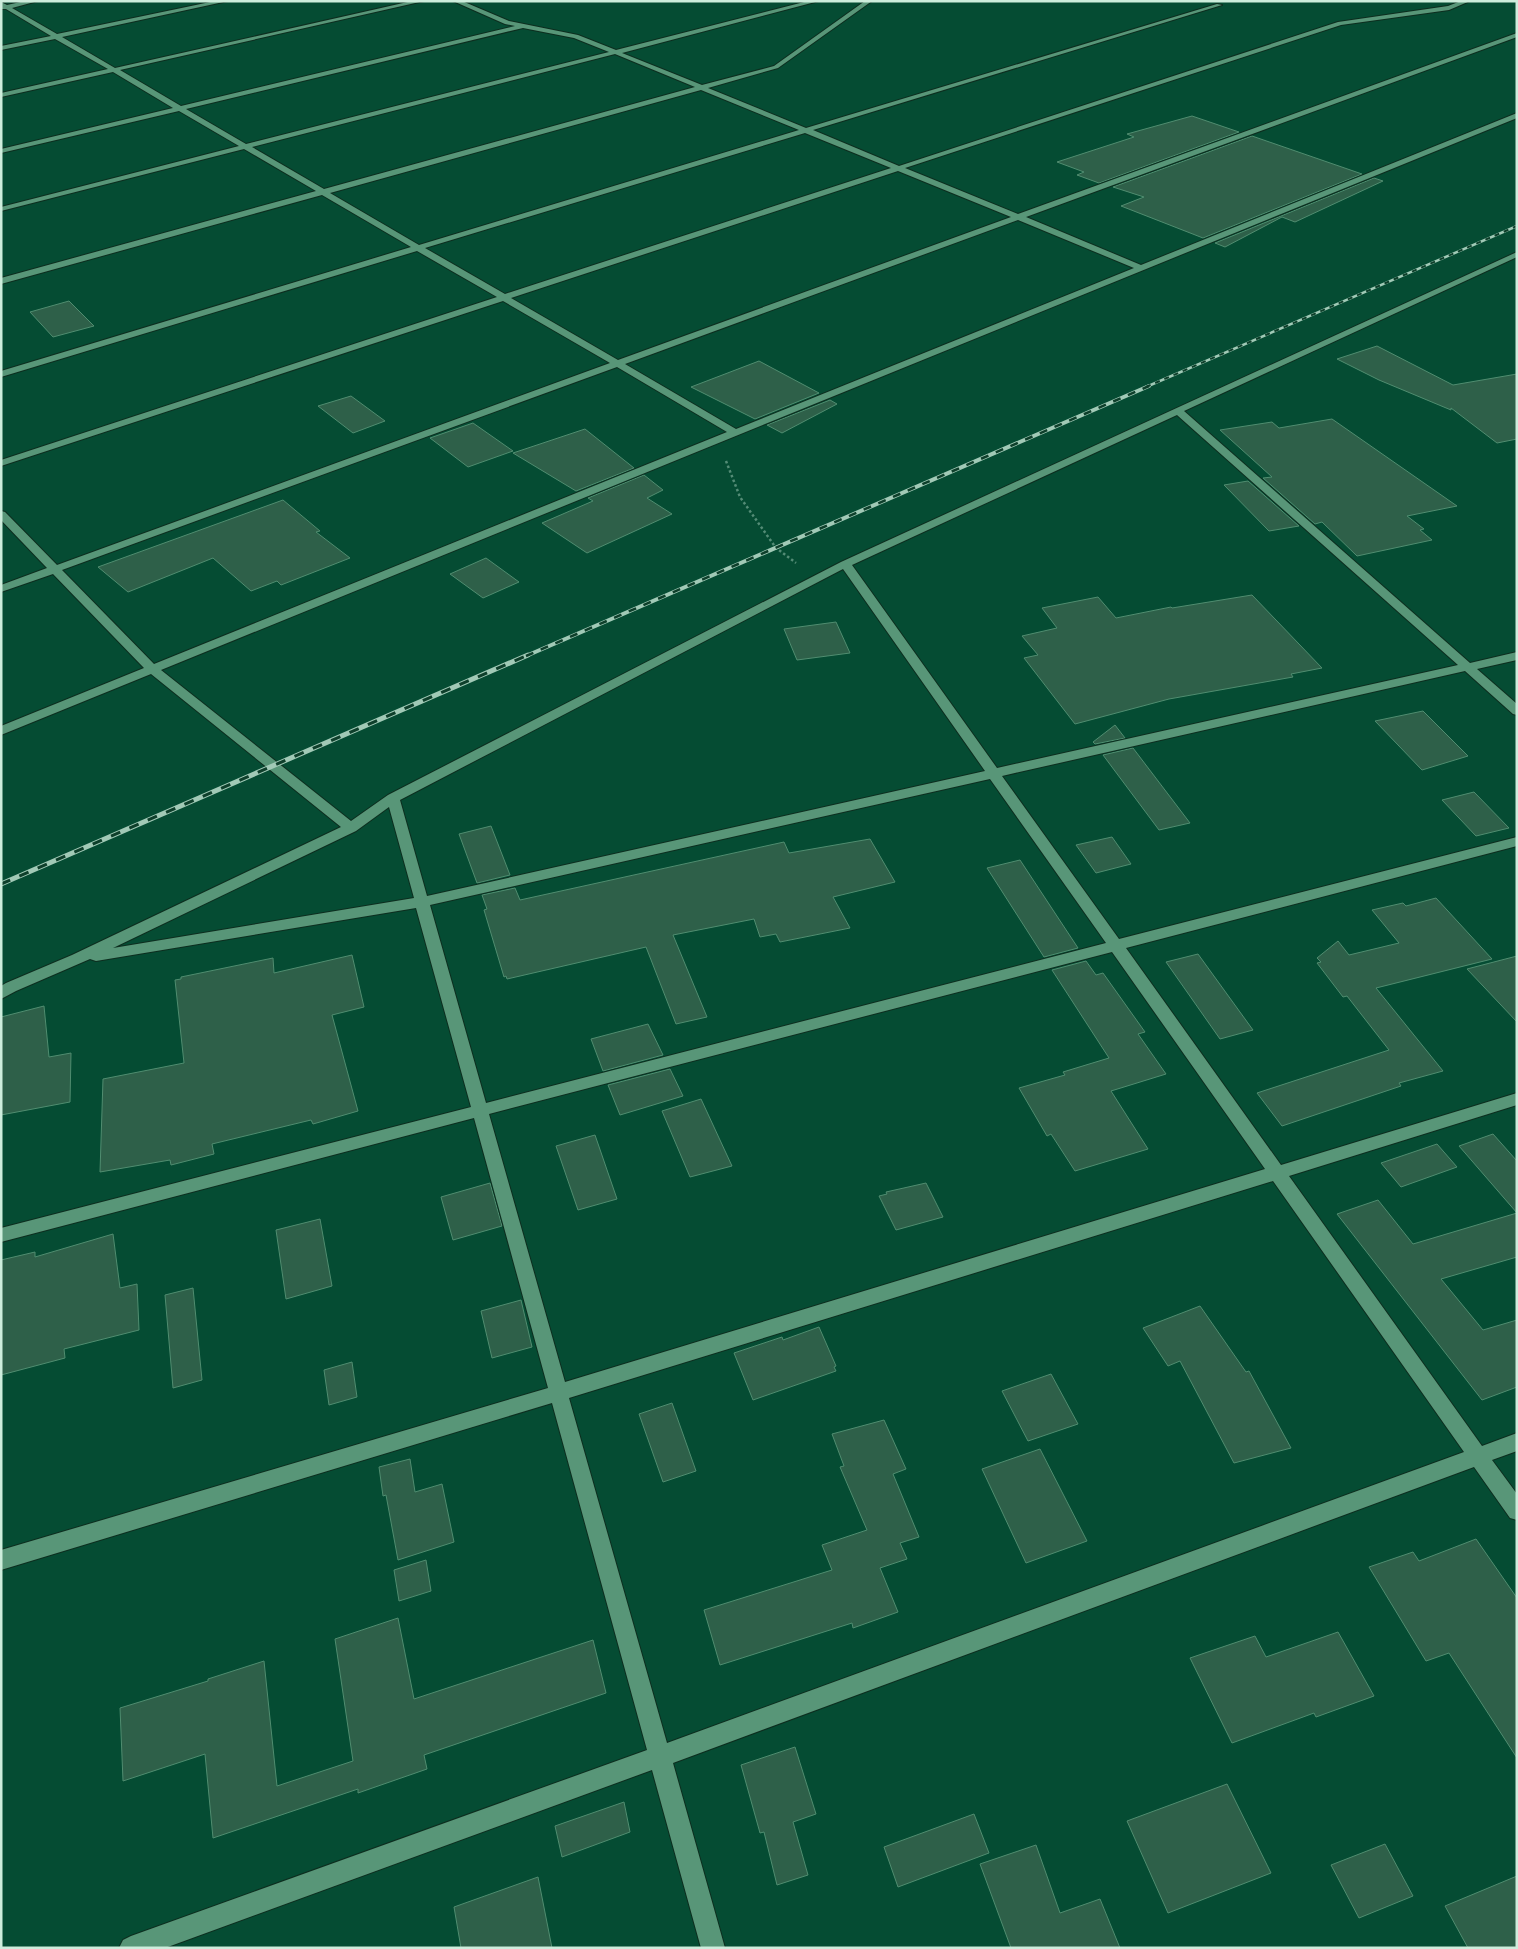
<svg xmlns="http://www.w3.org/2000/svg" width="1518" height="1949" viewBox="0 0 1518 1949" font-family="'Exo 2',sans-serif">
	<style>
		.building { fill: #2e6049; stroke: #508d70 }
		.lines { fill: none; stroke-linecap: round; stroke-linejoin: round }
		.minor-casing { stroke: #0d2e1f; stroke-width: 2 }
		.path { stroke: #548c76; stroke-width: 2.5; stroke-dasharray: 2.5 2.5; stroke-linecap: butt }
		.minor { fill: #589678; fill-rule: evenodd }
		.rail-far2-casing { stroke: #a1c9b6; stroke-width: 2.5 }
		.rail-far1-casing { stroke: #a1c9b6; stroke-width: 4 }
		.rail-casing { stroke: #a1c9b6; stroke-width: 5 }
		.rail-far2 { stroke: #0e3f2b; stroke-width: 2; stroke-dasharray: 5; stroke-linecap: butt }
		.rail-far1 { stroke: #0e3f2b; stroke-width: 2.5; stroke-dasharray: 8; stroke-linecap: butt }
		.rail { stroke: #0e3f2b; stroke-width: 3; stroke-dasharray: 10; stroke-linecap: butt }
	</style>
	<rect width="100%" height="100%" fill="#054c33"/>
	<path class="building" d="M1192,116l47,16 -140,51 -22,-8 7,-3 -27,-10 77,-25 -7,-3z
		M1252,136l110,38 -159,64 -82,-32 23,-9 -31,-10z
		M1374,178l9,3 -88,41 -13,-5 -57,30 -10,-4z
		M69,301l25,25 -41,11 -23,-25z
		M1377,346l76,39 64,-11v65l-20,4 -46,-35v2l-72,-30 -42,-21z
		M759,361l60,32 -64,26 -64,-32z
		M351,396l34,25 -32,12 -35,-27z
		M830,400l7,4 -55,29 -15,-8z
		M1332,419l125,87 -50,10 17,13 -4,1 12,10 -75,16 -35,-34 -7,2 -52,-46 9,-1 -52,-47 52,-8 7,6z
		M473,423l40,28 -45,16 -38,-29z
		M585,429l49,39 -58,23 -63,-38z
		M644,475l19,15 -16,8 25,16 -85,39 -45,-30 51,-22 -5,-3z
		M1248,481l51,45 -30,5 -45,-46z
		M283,500l37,31 -4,1 34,26 -69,27 -4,-4 -26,10 -38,-33 -85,34 -30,-25z
		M486,558l33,24 -36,16 -33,-24z
		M1252,595l70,73 -31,6 2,3 -124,22 -94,25 -51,-66 14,-3 -16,-19 35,-8 -15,-20 56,-11 18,21 55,-11 1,1z
		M836,622l14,31 -53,7 -13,-31z
		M1423,711l45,45 -46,14 -47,-49z
		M1115,725l10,13 -30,6 -2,-2z
		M1133,748l57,75 -31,7 -56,-75z
		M1474,792l35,36 -33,8 -34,-36z
		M491,826l19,49 -33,8 -18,-49z
		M1112,837l19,27 -35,9 -20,-28z
		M870,839l25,43 -62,15 17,31 -70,14 -4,-8 -16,3 -6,-18 -81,16 34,82 -31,7 -30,-77 -139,32 -1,-3 -2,1 -20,-67 3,-1 -5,-14 33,-7 5,12 264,-58 5,11z
		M1020,860l58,88 -34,9 -57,-89z
		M1436,898l56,61 -116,29 67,83 -44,12 2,3 -119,40 -25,-33 132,-43 -42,-54 -4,1 -26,-34 4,-1 -4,-4 21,-17 11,14 50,-12 -27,-33 31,-7 3,3z
		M1198,954l55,76 -33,9 -54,-77z
		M352,955l12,52 -32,8 26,96 -45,13 -2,-4 -99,24 2,10 -43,11 -1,-5 -70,12 3,-93 81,-16 -9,-83 6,-1v-2l92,-19 1,15z
		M1517,956v66l-50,-53z
		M1086,961l10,14 7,-2 42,59 -7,2 28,40 -55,17 37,58 -73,22 -24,-37 -4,2 -28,-48 46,-13 -2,-3 46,-14 -57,-88z
		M44,1006l5,51 22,-4 -1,49 -69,13v-98z
		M648,1024l15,31 -60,16 -12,-32z
		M670,1069l13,27 -63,19 -12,-30z
		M701,1099l31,67 -42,11 -28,-66z
		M1493,1134l24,27v96l-76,22 42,51 34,-10v67l-35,13 -145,-186 41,-14 35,44 104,-31 -58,-67z
		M595,1135l22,64 -39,11 -22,-64z
		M1437,1144l20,23 -56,20 -20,-24z
		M490,1183l12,43 -49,14 -12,-43z
		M926,1183l17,34 -47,13 -17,-34 8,-2 -1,-2z
		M320,1219l12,67 -46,13 -10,-69z
		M113,1234l7,54 17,-4 2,46 -75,19 1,9 -64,17v-115l34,-8v5z
		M193,1288l9,92 -29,8 -8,-93z
		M521,1300l11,47 -40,11 -11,-47z
		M1200,1306l46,66 3,-1 42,77 -57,15 -54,-102 -12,5 -25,-38z
		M819,1327l17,39 -2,1 2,4 -83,29 -19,-47 48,-16 1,3z
		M352,1362l5,35 -28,8 -5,-35z
		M1051,1374l27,50 -50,17 -26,-50z
		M672,1403l24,68 -33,11 -24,-68z
		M884,1420l22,49 -13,5 26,63 -19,6 7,16 -27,9 18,44 -45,16 -1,-5 -132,42 -16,-55 128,-40 -10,-25 45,-15 -27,-63 4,-1 -12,-32z
		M1040,1449l47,92 -61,22 -44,-94z
		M410,1459l5,33 27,-8 12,58 -56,18 -12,-65 -3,1 -4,-29z
		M1476,1539l41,59v160l-68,-105 -23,8 -57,-94 44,-15 6,9z
		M426,1560l5,31 -32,10 -5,-31z
		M398,1618l16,81 179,-59 13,53 -182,62 3,14 -69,24v-4l-145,49 -8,-84 -82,27 -3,-73 88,-27v-2l56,-18 13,125 76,-25 -18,-122z
		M1338,1632l36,64 -58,21 -2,-4 -82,30 -42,-85 65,-22 11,21z
		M795,1747l21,67 -23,8 15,53 -31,10 -13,-53 -4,1 -19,-68z
		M1227,1784l44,89 -103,40 -41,-92z
		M624,1802l6,30 -68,25 -7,-31z
		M974,1814l15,39 -91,34 -14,-40z
		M1385,1844l28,52 -54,22 -28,-53z
		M1036,1845l24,68 40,-14 20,49h-109l-31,-84z
		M1517,1876v72h-49l-23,-42z
		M538,1877l14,71h-91l-7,-41z"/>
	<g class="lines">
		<g class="minor-casing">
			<path id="minor" d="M25,1h13l-26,7 45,26 158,-33h13l-166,36 53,31 297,-67h12l-304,69 61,36 334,-80 -10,-2 -52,-23h9l47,20 69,14 38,15 192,-49h11l-197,52 80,32 72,-19 91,-65h7l-94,67 -70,20 98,40 411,-124 5,1 -409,125 86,36 439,-144 110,-16 13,-5h9l-21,9 -108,15 -436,143 113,46 499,-181v4l-491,180 115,48 376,-152v5l-1356,552 190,151 37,-26 453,-233 676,-310v5l-333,154 286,252 47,-11v8l-40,9 40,35v11l-4,-1 -48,-43 -463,105 117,163 398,-102v9l-391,102 155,217 236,-72v12l-228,71 193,270 35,-13v18l-25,9 25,34v26l-7,-2 -36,-51 -801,296 52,185h-24l-49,-178 -487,178h-46l4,-8 8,-4 516,-186 -95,-347 -551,167v-20l547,-162 -74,-270 -473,124v-14l470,-121 -55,-199 -320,53 -6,-2 -74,32 -15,8v-13l5,-3 66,-28 269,-128 -190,-153 -150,61v-9l143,-58 -91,-94 -52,18v-7l46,-17 -46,-48v-9l4,1 52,53 553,-202 -107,-62 -502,165v-6l496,-163 -80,-46 -416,126v-6l410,-124 -89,-52 -321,89v-6l315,-87 -72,-42 -243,62v-4l238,-61 -60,-35 -178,42v-4l172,-41 -60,-36 -112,25v-4l107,-24 -53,-30 -54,11v-4l50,-10 -45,-27h-5v-7l6,3zM523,28l51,10 35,14 -363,92 -60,-35zM615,54l80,33 -371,102 -72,-42zM701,90l98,40 -380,115 -89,-52zM805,133l86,35 -386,126 -80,-46zM898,171l113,46 -393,143 -107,-62zM1018,220l116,48 -398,161 -111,-65zM617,367l110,65 -573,232 -92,-94zM1177,415l281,250 -461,103 -145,-203zM843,569l142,202 -558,125 -27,-96zM990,779l116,164 -620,160 -56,-198zM389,807l25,91 -301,50 243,-117zM1112,952l153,217 -700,213 -76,-268zM1273,1181l191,271 -797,291 -98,-345z"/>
		</g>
		<path class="path" d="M726,461l14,36 36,51 20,15"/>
		<use href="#minor" class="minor"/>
		<g class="rail-far2-casing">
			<path id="rail-far2" d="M1146,387l371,-161"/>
		</g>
		<g class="rail-far1-casing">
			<path id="rail-far1" d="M526,656l623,-270"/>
		</g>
		<g class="rail-casing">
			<path id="rail" d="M1,884l527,-229"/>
		</g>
		<use href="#rail-far2" class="rail-far2"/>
		<use href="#rail-far1" class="rail-far1"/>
		<use href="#rail" class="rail"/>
	</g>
	<rect width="1518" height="1949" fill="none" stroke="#ceeddc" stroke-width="5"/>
</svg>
